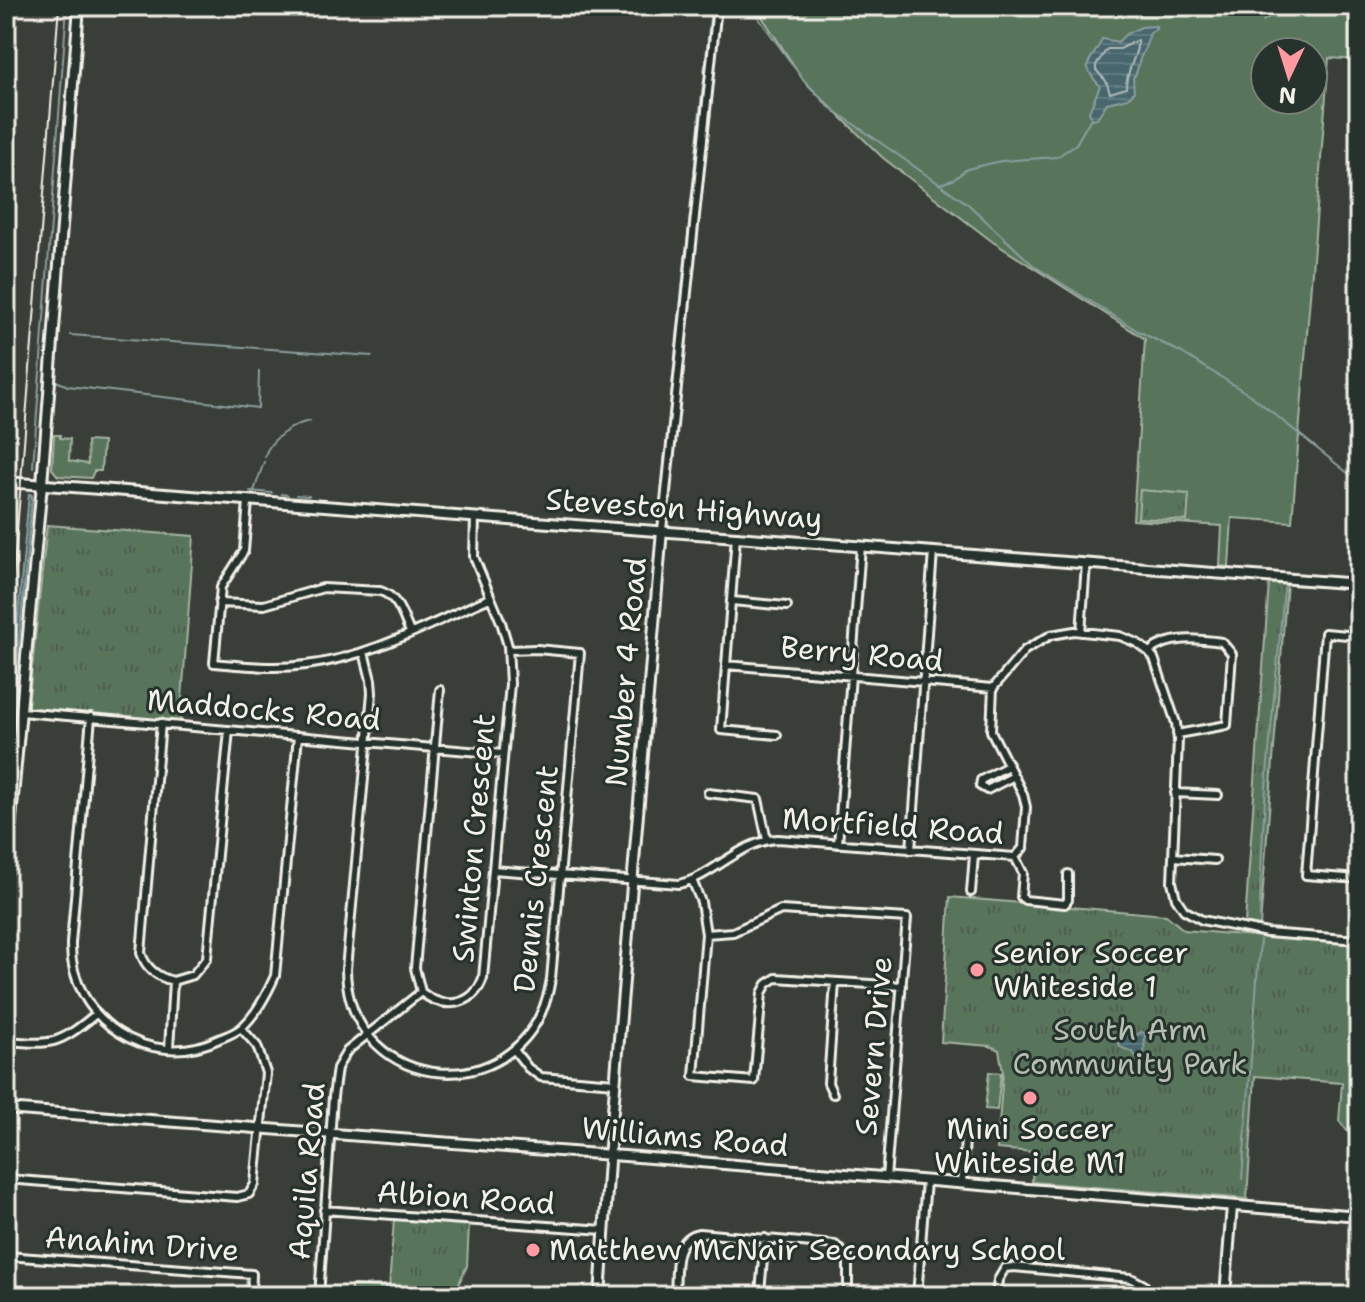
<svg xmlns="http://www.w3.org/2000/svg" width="1365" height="1302" viewBox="0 0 1365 1302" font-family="'Shantell Sans',sans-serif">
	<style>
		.green { fill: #58755c; stroke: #a6b3a2; stroke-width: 2; fill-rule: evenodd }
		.park { fill: url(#park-tufts); stroke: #a6b3a2; stroke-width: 2 }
		.water { fill: url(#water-rules); stroke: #8c9e9e; stroke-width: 2 }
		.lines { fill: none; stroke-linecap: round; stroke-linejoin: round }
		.shore { stroke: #aeb9b7; stroke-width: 2 }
		.stream { stroke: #8c9e9e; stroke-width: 2 }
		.street-casing { stroke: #f4f1e8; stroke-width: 12 }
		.secondary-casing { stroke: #f4f1e8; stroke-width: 14 }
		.street { stroke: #26332d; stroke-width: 6 }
		.secondary { stroke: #26332d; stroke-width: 8 }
		.rail { stroke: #f4f1e8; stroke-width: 2 }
		.poi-dot { fill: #ff9aa2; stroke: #26332d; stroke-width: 3 }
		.labels { text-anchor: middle; stroke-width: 6; stroke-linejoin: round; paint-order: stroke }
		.street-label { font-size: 30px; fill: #f4f1e8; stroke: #26332d }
		.poi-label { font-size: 30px; fill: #f4f1e8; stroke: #26332d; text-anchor: start }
		.park-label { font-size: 30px; fill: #b6bfb0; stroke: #26332d }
	</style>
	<defs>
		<pattern id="park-tufts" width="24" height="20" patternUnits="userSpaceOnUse" patternTransform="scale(2)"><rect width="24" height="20" fill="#58755c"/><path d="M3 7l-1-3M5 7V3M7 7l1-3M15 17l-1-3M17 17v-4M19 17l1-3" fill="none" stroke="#505c50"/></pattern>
		<pattern id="water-rules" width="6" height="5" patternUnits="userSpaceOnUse" patternTransform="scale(2)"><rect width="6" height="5" fill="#46666d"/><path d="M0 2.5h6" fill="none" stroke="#617c82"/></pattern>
	</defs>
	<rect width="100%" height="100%" fill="#393f38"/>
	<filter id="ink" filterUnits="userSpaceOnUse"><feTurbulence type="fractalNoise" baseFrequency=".0125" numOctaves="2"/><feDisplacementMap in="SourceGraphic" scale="16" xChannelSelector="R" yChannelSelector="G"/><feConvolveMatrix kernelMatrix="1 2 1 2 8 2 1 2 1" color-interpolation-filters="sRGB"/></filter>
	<g filter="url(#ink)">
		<path class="green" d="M755,6h604v54l-30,-2 -37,464 -60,-4 -3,49 -9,-1 2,-40 -89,-6 12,-181 -152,-97 -110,-84 -79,-77zM1265,52h48v48h-48z
			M54,435h6v3l10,1 -1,22 19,3 -1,-23 16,1 -2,29h-7l-3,7 -33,-2 -6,-7z"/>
		<path class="park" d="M1140,490l49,4 -2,27 -49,-3z
			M47,525l147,11 -14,190 -153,-11z
			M1269,582l18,1 -27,343 -15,-3z
			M950,897l216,18 18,15 175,15v200l-20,-24 3,-38 -87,-7 -8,123 -215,-17 2,-30 -37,-3 6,-77 -4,-22 -9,-4 -49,-4z
			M989,1072l12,1 -4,37 -12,-1z
			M394,1219l75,6 -2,41 -8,17 -2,13h-106v-11l38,3z"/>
		<path class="water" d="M1156,26v3l-6,4c-3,11 -5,16 -10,26 -3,7 -1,12 -7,19l1,14 -6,6 -21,5 -10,15 -5,1 -3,-7 11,-26c-23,-25 -8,-22 2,-47l16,3 8,-8 15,-7z
			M29,494l3,1v5l-26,284v-36z
			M1123,1032h7l6,3 5,-3 4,1 -1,22 -8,2 -3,-5 -13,-5 -2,-8z"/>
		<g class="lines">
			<path class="shore" d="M1137,40c3,12 -12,32 -11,48l-16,5 -4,-12 -10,-11v-5l11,-16h13z"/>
			<path class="stream" d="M750,6l52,72 26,28 140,98 66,62 104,65 44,22 71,44 106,85
				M1263,21l22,-15
				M706,58l5,-52
				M704,71l1,-6
				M699,120l4,-37
				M694,172l5,-47
				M939,184l14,-4 14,-11 34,-8 56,-4 19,-13 15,-26
				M690,208l4,-32
				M687,244l3,-29
				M70,335l302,21
				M56,381l12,5 190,22 1,-37
				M666,443l20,-193
				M265,457c3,-17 28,-33 45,-36
				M664,461l2,-12
				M33,467l34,-461
				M663,479l1,-12
				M250,491l22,2
				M254,491l10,-29
				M661,491l1,-6
				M281,494l7,1
				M296,495l13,1
				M1260,923c0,-112 15,-223 24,-335
				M1242,1179l18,-239"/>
			<g class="street-casing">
				<path id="street" d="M248,501l-4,50 -23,36 -7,76c31,3 61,6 92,2 65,-8 125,-42 184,-67
					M662,530l55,-524
					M736,536l-15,194 56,5
					M732,601l55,5
					M219,603l45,2 59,-17 57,3c18,5 23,26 30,41
					M1081,632l5,-68
					M1359,636l-34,-3 -19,242 53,4
					M364,652l7,28 1,13 -26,276c2,129 184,144 205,10l29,-326 -43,-4 -28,1
					M1149,652c19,-17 50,-13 73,-10l10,12 -5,71 -50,9
					M726,665l267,23
					M440,690l-25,278 6,24c22,18 52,15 62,-14l27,-294 -2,-38 -7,-24 -27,-65 1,-40
					M21,712l482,42
					M91,717l-20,226c-2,76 79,130 148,96 7,-3 16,-6 22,-11 15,-13 26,-34 34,-52l23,-240
					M161,723l-20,230c5,16 16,24 32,28l20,-6 14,-17 22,-228
					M1008,766l-27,14 -1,6 7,4 27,-14
					M708,793l50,6 9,41
					M1175,793l43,2
					M838,844l23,-298
					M911,850l22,-298
					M1015,857l8,16 -2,24 4,3 40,4 3,-4v-26
					M1173,857l42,3
					M493,870l186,14c36,-8 60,-43 99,-45l237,18 8,-9 3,-41 -3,-13 -32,-63 2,-43 32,-38 26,-15 23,-4 46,5 17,7 12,9 5,6 22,65 2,17 -6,142 4,16 8,12 18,10 65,13 92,7
					M692,880l9,22 5,32 -12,142 60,5 8,-88 5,-9 9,-6 126,8
					M971,892l3,-37
					M706,934l27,-2 48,-22 126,8 -21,260
					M6,1041c48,4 52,4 90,-27
					M169,1049l4,-68
					M515,1051l13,17 13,9 74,6
					M833,1094l-5,-11 7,-101
					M6,1179l231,18 12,-3 6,-10 11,-111 -9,-27 -16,-18
					M962,1184l3,-45
					M324,1210l280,20
					M6,1256l246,18 -1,22
					M760,1292l5,-54
					M319,1296l14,-199 4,-29 10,-17 74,-59
					M675,1296c2,-23 -4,-58 24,-63l136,12 13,12v39
					M917,1296l9,-115
					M996,1296l2,-16 7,-12 9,-1 117,11 13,7 5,11
					M1249,1296v-4l51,4"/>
			</g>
			<g class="secondary-casing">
				<path id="secondary" d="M6,482l1353,102
					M6,872l36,-388 37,-478
					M6,1109l632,48 721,59
					M600,1296l10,-150 52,-616
					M1225,1296l7,-90"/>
			</g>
			<use href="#street" class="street"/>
			<use href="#secondary" class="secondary"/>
			<path class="rail" d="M6,668l53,-662"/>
		</g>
	</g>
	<g class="poi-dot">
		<circle cx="977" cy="970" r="8"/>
		<circle cx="1030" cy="1098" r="8"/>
		<circle cx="533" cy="1250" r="8"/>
	</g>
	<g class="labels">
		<g class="street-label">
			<text transform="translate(684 509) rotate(4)" y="10">Steveston Highway</text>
			<text transform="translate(862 654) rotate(5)" y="10">Berry Road</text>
			<text transform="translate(626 672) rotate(-85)" y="10">Number 4 Road</text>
			<text transform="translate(264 710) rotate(5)" y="10">Maddocks Road</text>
			<text transform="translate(893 826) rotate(4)" y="10">Mortfield Road</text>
			<text transform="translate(474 838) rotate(-85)" y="10">Swinton Crescent</text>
			<text transform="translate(536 879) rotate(-84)" y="10">Dennis Crescent</text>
			<text transform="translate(874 1046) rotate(-85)" y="10">Severn Drive</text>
			<text transform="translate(685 1137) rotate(5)" y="10">Williams Road</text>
			<text transform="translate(307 1171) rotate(-85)" y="10">Aquila Road</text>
			<text transform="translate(466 1198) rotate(4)" y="10">Albion Road</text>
			<text transform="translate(142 1244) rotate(4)" y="10">Anahim Drive</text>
		</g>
		<g class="poi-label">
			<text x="993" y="963">Senior Soccer<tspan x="993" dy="34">Whiteside 1</tspan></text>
			<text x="1030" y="1139" text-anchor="middle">Mini Soccer<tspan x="1030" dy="34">Whiteside M1</tspan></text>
			<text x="549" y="1260">Matthew McNair Secondary School</text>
		</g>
		<g class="park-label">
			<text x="1130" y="1040">South Arm<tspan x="1130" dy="34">Community Park</tspan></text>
		</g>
	</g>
	<rect width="1365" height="1302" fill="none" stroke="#26332d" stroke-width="32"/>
	<rect x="16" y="16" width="1333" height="1270" fill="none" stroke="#f4f1e8" stroke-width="3" filter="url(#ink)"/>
	<g transform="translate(1289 76) rotate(184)"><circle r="38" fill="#26332d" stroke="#787f78" stroke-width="2"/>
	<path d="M0-6L14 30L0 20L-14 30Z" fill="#ff9aa2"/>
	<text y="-12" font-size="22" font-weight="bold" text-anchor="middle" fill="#f4f1e8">N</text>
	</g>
</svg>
